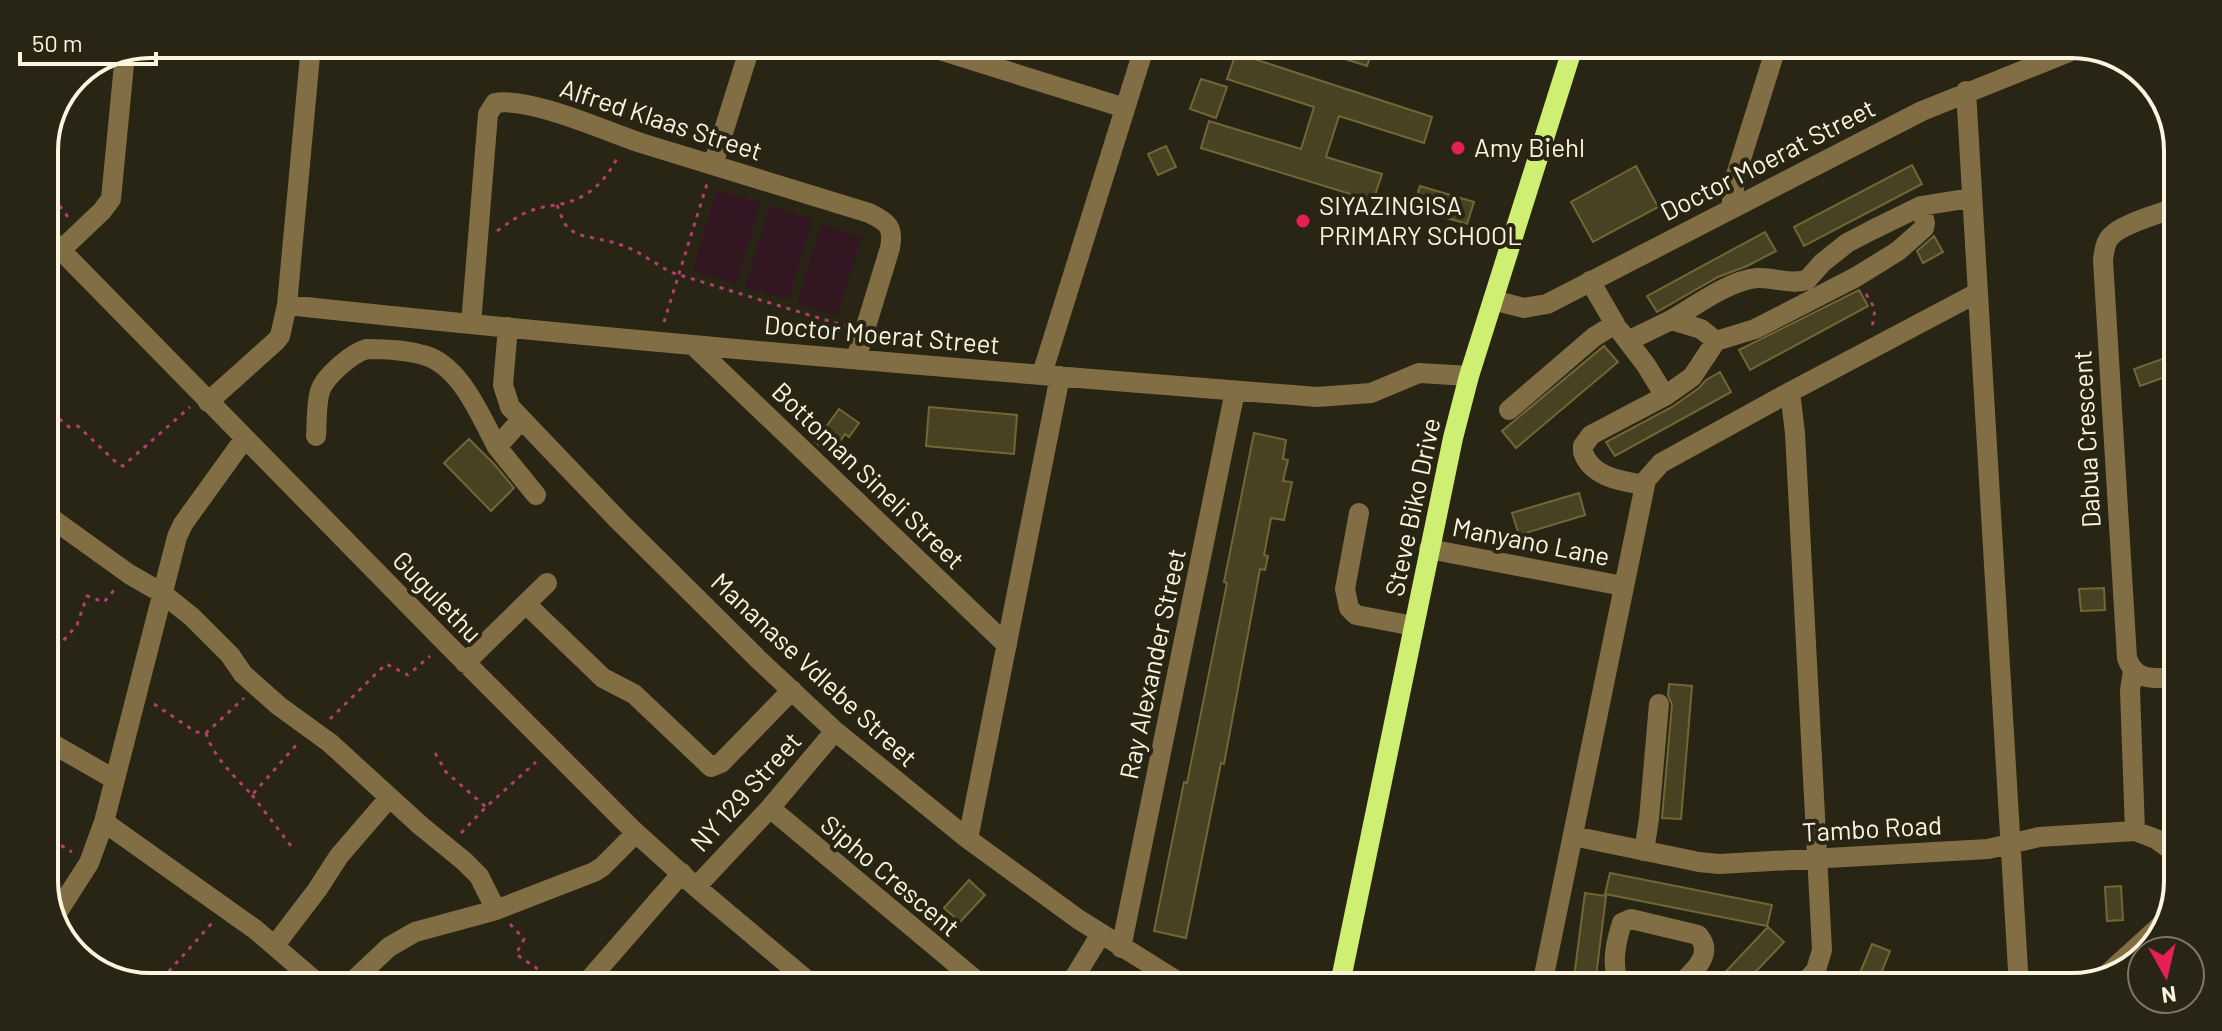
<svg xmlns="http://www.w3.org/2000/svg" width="2222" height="1031" viewBox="0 0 2222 1031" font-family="Barlow,sans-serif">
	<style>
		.green { fill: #321722 }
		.building { fill: #484122; stroke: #716736; stroke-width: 2 }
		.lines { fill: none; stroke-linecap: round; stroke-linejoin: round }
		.path { stroke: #b03f6f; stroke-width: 3; stroke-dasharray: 4 6; stroke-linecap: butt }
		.minor { stroke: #826e44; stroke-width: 20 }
		.major { stroke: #cfef72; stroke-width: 20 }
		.poi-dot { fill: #e62056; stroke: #292514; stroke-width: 3 }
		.labels { text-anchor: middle; stroke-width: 8; stroke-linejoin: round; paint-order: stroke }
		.street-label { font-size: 26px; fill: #fbf4df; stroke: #292514 }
		.poi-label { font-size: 26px; fill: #fbf4df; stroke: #292514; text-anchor: start }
		.rim { fill: none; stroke: #fbf4df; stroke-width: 4 }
	</style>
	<rect width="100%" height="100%" fill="#292514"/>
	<path class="green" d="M717,190l44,13 -25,81 -44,-13z
		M770,206l43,14 -25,80 -43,-13z
		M821,224l41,13 -25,79 -40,-13z"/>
	<path class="building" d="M1324,49h49l-6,17 -44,-14z
		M1236,53l196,64 -8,26 -85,-27 -13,41 56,17 -9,27 -172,-53 8,-27 92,28 13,-42 -87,-28z
		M1201,79l26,8 -11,31 -26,-9z
		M1166,146l10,21 -18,8 -10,-21z
		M1912,165l10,19 -118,62 -10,-19z
		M1636,166l22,41 -65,35 -22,-40z
		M1420,186l54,16 -7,22 -54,-16z
		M1765,232l11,19 -29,15 -29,11 -61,35 -10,-16z
		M1934,236l9,16 -20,11 -6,-12z
		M1859,290l9,16 -118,64 -11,-20z
		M1604,346l14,16 -102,86 -14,-17z
		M2168,357l6,17 -34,12 -6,-17z
		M1720,372l11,20 -116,64 -9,-14 66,-35 27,-19 7,-8z
		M929,407l88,8 -3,39 -88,-8z
		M839,409l20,14 -10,14 -4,-3 -14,20 -16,-12z
		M1254,433l32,7 -3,19 5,1 -5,21 9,1 -8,38 -13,-2 -7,37 4,1 -3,14 -5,-1 -36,195 -3,-1 -35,175 -32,-7 30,-149 3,1 40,-200 -3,-1z
		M469,439l26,26 19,23 -23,23 -47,-48z
		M1579,493l6,22 -66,20 -7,-22z
		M2104,588l1,22 -24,1 -2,-22z
		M1669,684l23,2 -11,133 -19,-1 10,-113 -4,-10z
		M1610,873l162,32 -5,21 -162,-32z
		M969,880l16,15 -25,27 -16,-14z
		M2121,886l2,34 -16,1 -2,-34z
		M1585,893l21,3 -11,89h-22z
		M1768,927l16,15 -42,44 -29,-1z
		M1872,944l18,7 -14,35 -19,-6z"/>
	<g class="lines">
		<path class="path" d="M44,180l9,17 15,20
			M557,205l7,18 6,7 10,5 36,8 18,7 36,22 178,55
			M497,231c13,-9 24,-18 39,-22 8,-3 17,-3 25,-5 28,-6 45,-23 57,-48
			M1866,294l9,15 -3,19
			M664,322l43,-138
			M44,406l25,21 9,-1 41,39 4,1 67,-59
			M44,663l33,-38 10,-29 17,6 11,-13
			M154,704l42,28 10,1 38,-35
			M330,719l56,-55 22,11 22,-19
			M206,733c7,24 29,44 46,62l47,-53
			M435,753l11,19 40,35
			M252,795l39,51
			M461,833l25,-26 50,-45
			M44,835l28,17
			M510,924l14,15 -8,15 26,18 -6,9
			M162,979l51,-57"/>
		<path class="minor" d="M930,47l195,61
			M1966,91l53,896
			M713,165l37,-118
			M1731,208l5,-33 39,-124
			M44,233l401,409 191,191 60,54 113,95
			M61,250l41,-39 9,-12 14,-145
			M1493,300l31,8 23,-4 375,-193 147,-59
			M287,305c343,37 686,65 1030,92l54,-4 48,-20 50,3
			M1671,320c24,-14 59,-40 86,-42 17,-1 32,7 50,2l15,-17 25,-20 25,-13 49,-24 50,-8
			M471,324l17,-210 7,-11c36,-6 110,28 146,40 76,24 152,47 228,70 19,9 25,14 21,35l-34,111
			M508,327l-5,58 7,22 109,114 140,139 76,71 133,108 110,80 102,64
			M1620,331l26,34 19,31
			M1628,341l43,-21 30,9 15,12
			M693,345l314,300
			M1042,374l102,-326
			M1790,392l5,41 27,517 -6,20 -14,16
			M208,402l68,-61 4,-5 7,-31 24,-260
			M1509,410l85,-73 21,-13 -25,-43
			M316,436c1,-14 0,-31 4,-45 5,-15 32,-38 47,-42 18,0 39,1 56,6 37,9 58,62 74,92l24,-27
			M497,447l39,48
			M1644,485c-23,-4 -53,-8 -61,-33v-6l8,-11 74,-39 27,-19 24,-36 39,-12 101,-52 42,-26 26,-23 1,-5 -4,-17
			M44,513l85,61 33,19 30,24 38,38 13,19 36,32 51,37 91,83 43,35 15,15 17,34
			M1359,513l-14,76 4,19 7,7 58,11
			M1429,549l194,37
			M526,604l77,74 31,16 77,73 10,-4 71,-73
			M465,663l82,-80
			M2133,671l-3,19 5,141
			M2172,678c-20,0 -37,3 -45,-20l-24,-398c1,-8 2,-18 8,-24 12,-13 49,-22 66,-29
			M44,739l70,40
			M770,808l208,174
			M104,822l152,108 58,50
			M1573,836l126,26 20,2 269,-15 51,-12 96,-6 21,8 15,11
			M968,839l92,-463
			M1644,851l5,-32 10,-115
			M696,887l74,-79 65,-77
			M55,916l34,-53 15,-41 73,-285 6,-13 62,-86
			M275,945l42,-55 22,-34 50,-58
			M1121,948l114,-557
			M2103,978l67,-61
			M354,980l35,-33 26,-15 81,-22 98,-38 8,-5 34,-34
			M588,981l94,-108
			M1071,983l30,-49
			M1542,985l104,-505 15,-17 129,-71 187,-99
			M1621,985c-11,-16 -5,-44 1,-62l9,-4 67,16c17,19 -5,37 -19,50"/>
		<path class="major" d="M1340,984l113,-546 16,-62 103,-326"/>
	</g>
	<g class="poi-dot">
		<circle cx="1458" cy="148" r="8"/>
		<circle cx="1303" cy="221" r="8"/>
	</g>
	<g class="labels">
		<g class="street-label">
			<text transform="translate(661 120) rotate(18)" y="9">Alfred Klaas Street</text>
			<text transform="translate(1768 160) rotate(-27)" y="9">Doctor Moerat Street</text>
			<text transform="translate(882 335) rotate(5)" y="9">Doctor Moerat Street</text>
			<text transform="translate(2087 439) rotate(-93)" y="9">Dabua Crescent</text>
			<text transform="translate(868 476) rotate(44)" y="9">Bottoman Sineli Street</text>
			<text transform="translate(1413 507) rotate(-78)" y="9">Steve Biko Drive</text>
			<text transform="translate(1531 542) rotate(11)" y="9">Manyano Lane</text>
			<text transform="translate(437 597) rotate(46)" y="9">Gugulethu</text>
			<text transform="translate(1153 664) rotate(-78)" y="9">Ray Alexander Street</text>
			<text transform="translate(814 670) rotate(43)" y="9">Mananase Vdlebe Street</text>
			<text transform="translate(746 792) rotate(-48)" y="9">NY 129 Street</text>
			<text transform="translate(1872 829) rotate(-3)" y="9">Tambo Road</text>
			<text transform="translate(890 876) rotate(40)" y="9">Sipho Crescent</text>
		</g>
		<g class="poi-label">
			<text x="1474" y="157">Amy Biehl</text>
			<text x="1319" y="215">SIYAZINGISA<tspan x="1319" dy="30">PRIMARY SCHOOL</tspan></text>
		</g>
	</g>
	<path d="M0 0H2222V1031H0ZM150 58H2072A92 92 0 0 1 2164 150V881A92 92 0 0 1 2072 973H150A92 92 0 0 1 58 881V150A92 92 0 0 1 150 58Z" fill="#292514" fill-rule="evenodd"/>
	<path class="rim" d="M150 58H2072A92 92 0 0 1 2164 150V881A92 92 0 0 1 2072 973H150A92 92 0 0 1 58 881V150A92 92 0 0 1 150 58Z"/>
	<g transform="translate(2166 975) rotate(172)"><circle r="38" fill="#292514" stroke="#7d7865" stroke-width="2"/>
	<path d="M0-6L14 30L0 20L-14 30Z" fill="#e62056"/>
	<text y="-12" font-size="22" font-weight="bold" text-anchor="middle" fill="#fbf4df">N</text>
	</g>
	<path d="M20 52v12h136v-12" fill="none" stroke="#fbf4df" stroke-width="4"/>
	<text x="32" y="52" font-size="24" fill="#fbf4df" stroke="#292514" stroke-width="6" paint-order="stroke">50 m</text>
</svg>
